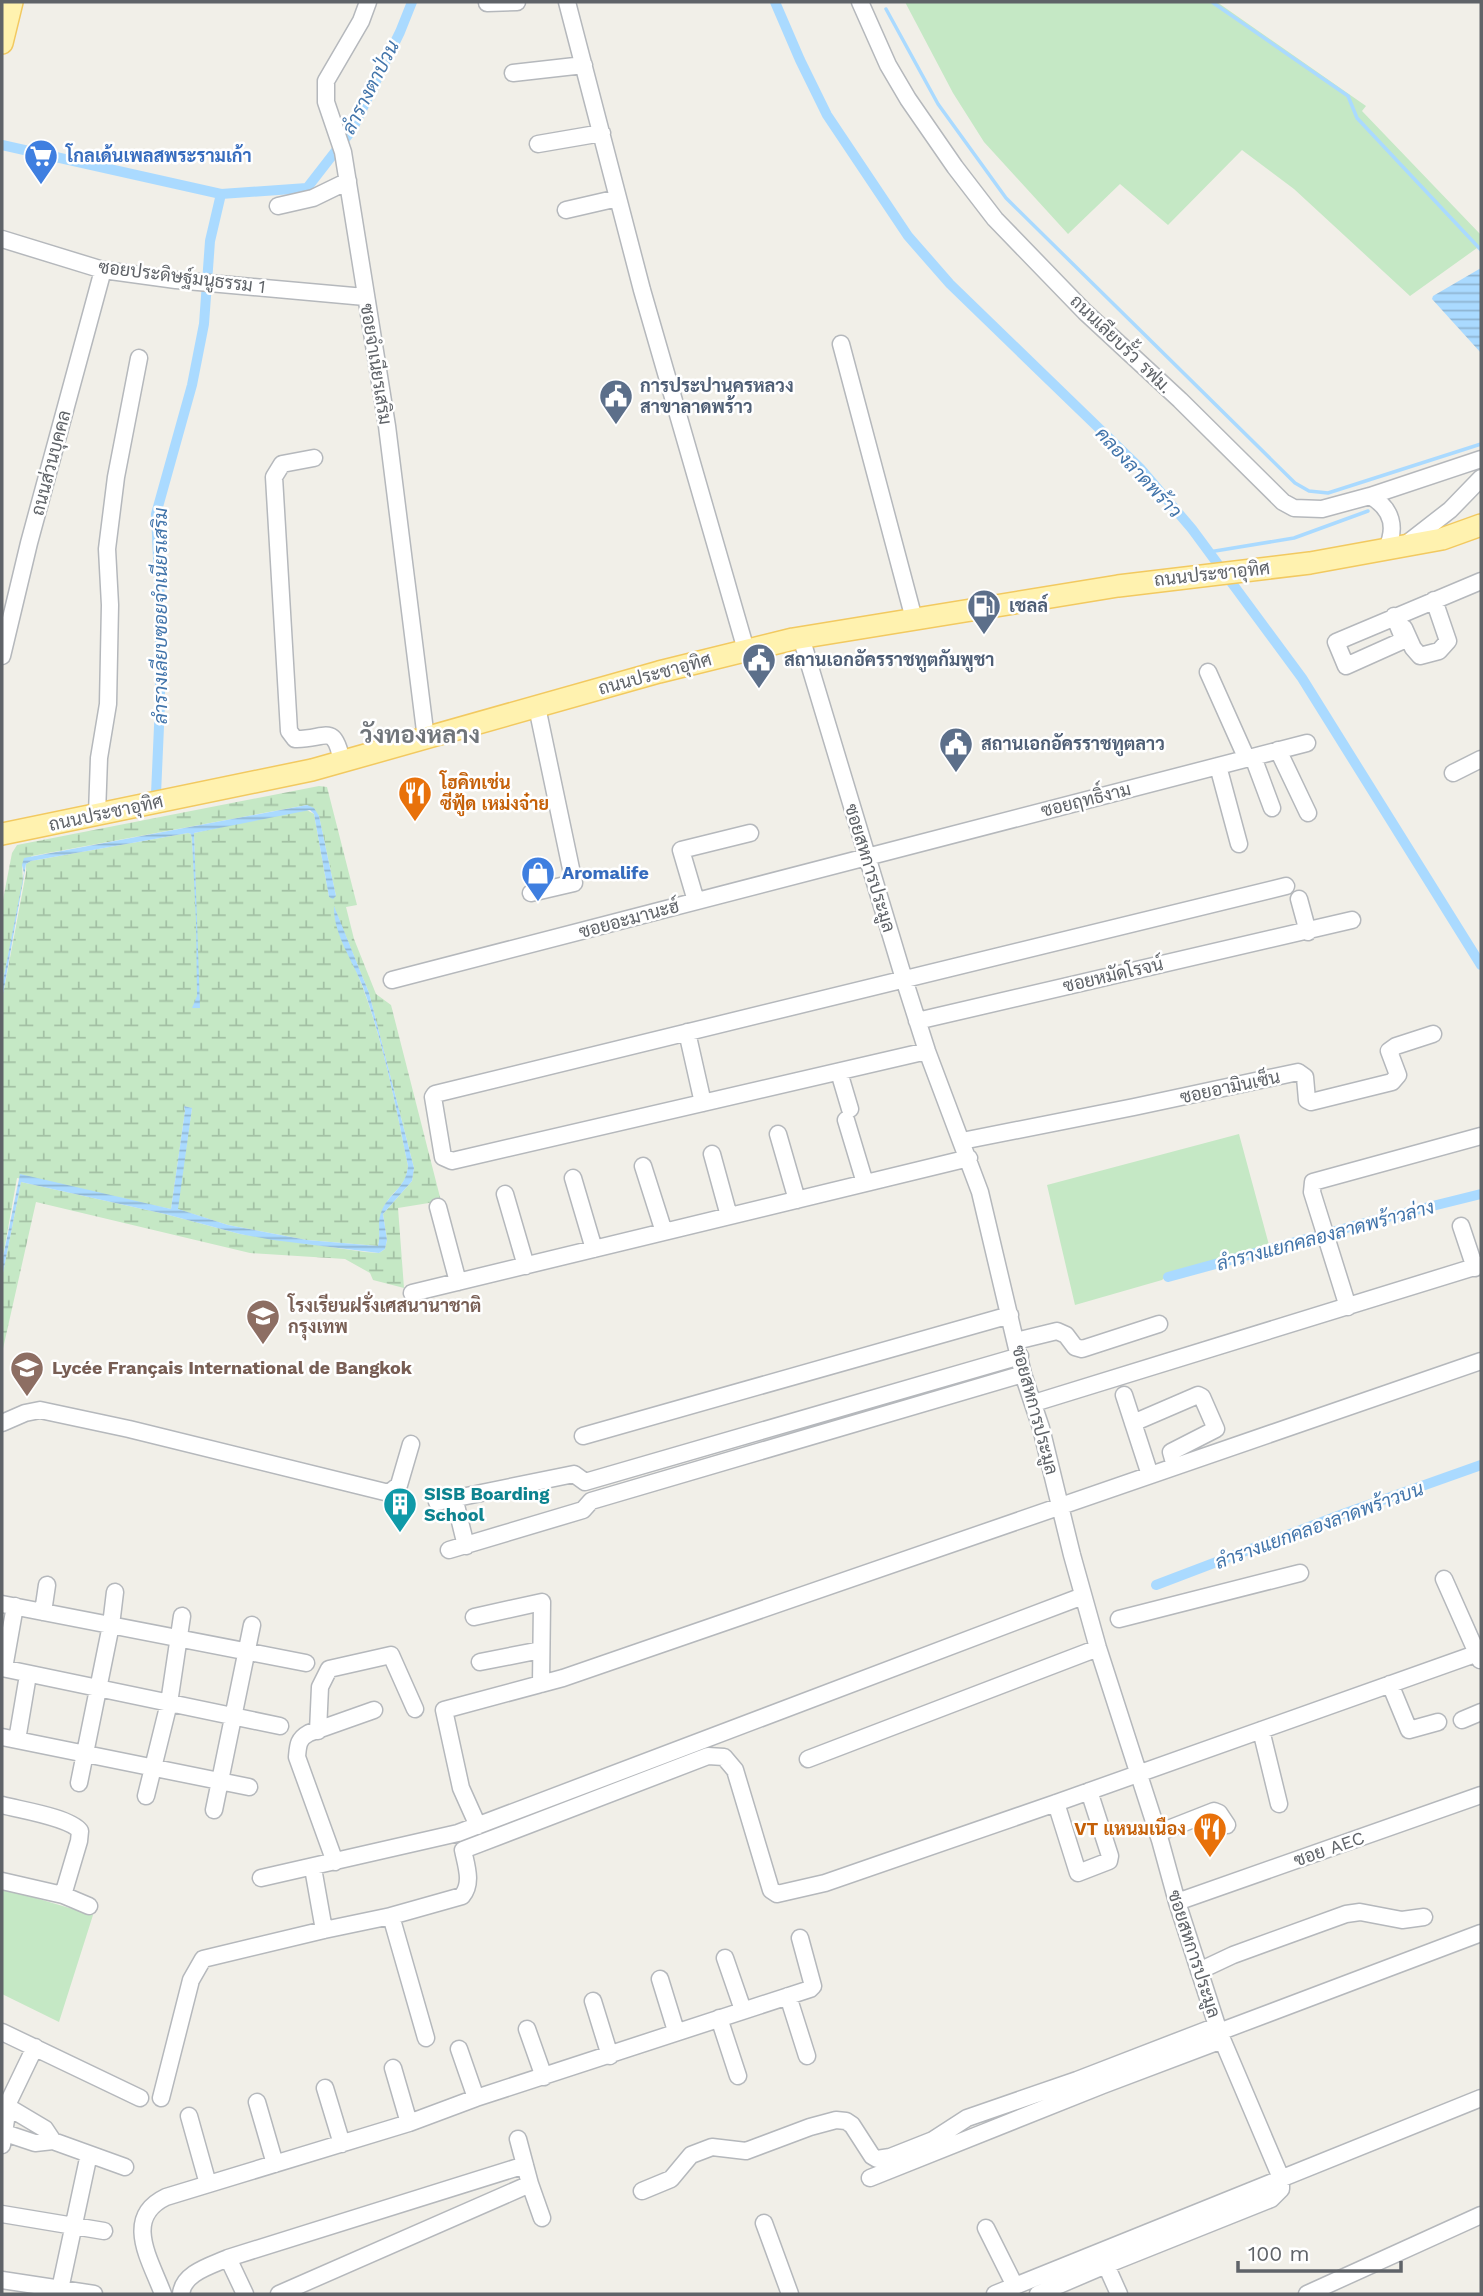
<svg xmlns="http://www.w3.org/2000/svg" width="1483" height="2296" viewBox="0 0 1483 2296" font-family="'Work Sans',Sarabun,sans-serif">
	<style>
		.grass { fill: #c5e8c5 }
		.wetland { fill: url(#wetland-marsh) }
		.water { fill: url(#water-rules) }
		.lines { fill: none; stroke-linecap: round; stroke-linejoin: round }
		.stream { stroke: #aadaff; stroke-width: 3.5 }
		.canal { stroke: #aadaff; stroke-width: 10 }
		.minor-casing { stroke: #b5b8bc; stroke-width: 19 }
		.major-casing { stroke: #f2c960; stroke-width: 24 }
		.minor { stroke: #fff; stroke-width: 16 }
		.major { stroke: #fff2af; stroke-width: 21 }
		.labels { text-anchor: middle; stroke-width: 5; stroke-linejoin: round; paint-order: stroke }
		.shop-label { font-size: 18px; font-weight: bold; fill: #366cbe; stroke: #fff; text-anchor: start }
		.street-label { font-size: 18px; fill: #5f6368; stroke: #fff }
		.service-label { font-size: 18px; font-weight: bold; fill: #4e5e75; stroke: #fff; text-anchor: start }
		.food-label { font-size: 18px; font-weight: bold; fill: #c56008; stroke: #fff; text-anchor: start }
		.education-label { font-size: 18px; font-weight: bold; fill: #785e54; stroke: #fff; text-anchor: start }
		.culture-label { font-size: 18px; font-weight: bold; fill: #0d838f; stroke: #fff; text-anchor: start }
		.water-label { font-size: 19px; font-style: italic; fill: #4174aa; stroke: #fff }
		.district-label { font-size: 24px; font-weight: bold; fill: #70757a; stroke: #fff }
	</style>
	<defs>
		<pattern id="wetland-marsh" width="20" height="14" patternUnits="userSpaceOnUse" patternTransform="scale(1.75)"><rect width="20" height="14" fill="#c5e8c5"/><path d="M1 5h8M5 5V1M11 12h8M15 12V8" fill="none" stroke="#a3c0a4"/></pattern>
		<pattern id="water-rules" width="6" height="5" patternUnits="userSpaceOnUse" patternTransform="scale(1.75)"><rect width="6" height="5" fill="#aadaff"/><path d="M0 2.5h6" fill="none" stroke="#8eb4d2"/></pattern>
	</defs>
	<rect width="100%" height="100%" fill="#f1efe8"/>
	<path class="grass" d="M905,2h312l149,104 -4,5 119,124v13h-4l-67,48 -116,-107 -52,-39 -74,75 -48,-41 -52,50 -84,-92 -31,-49z
		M1239,1134l30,111 -101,29 -6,6 -87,25 -28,-120z
		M2,1888l91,27 -34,107 -57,-28z"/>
	<path class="wetland" d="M319,786l8,1 30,118 -11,2 8,32 22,55 15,11 50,196 -43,7 6,80 -31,-8 -3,-7 -25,-14 -95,-6 -214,-51 -34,151v-75l19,-96 144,32 75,20 125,18 14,1 6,-4 2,-9 -4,-26 29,-33 2,-13 -45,-175 -35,-86c4,29 19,53 29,81 21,57 33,118 45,178 -2,21 -14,23 -23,39 -7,13 -4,28 -7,41l-71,-6 -79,-15 -51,-16 15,-101 -8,-2 1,5 -14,98 -154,-31 -15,84v-262l24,-127v-9l5,-3 157,-28 3,1 1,6 4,65 -2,-72 111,-24 9,5 15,83 7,-1 -17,-80 -12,-11 -275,51 -10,9 1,17 -21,104v-81l10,-52 5,-8z"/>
	<path class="water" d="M1481,268v85l-49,-54 1,-3z
		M307,805l7,3 5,8 17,80 -3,3 -4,-2 -15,-83 -4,-4 -116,23 6,175h-8l5,-12 -1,-75 -4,-81 -1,-6 -3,-1 -157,28 -5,3 -24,136v-14l22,-113 -2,-8 2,-7z
		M334,906l35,87 45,175 -2,13 -29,33 4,26 -2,9 -6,4 -106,-13 -33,-6 -75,-20 -144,-32 -19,96v-16l18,-88 151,35 14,-98 -1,-5 8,2 -14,101 50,16 79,15 71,6c3,-11 -1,-23 3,-33 6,-19 25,-24 27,-47 -12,-60 -24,-121 -45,-179 -10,-26 -30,-53 -29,-81z"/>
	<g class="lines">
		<path class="stream" d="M1212,2l136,94 9,22 124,132
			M886,9l52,95 68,94 289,285 14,8 19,2 153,-49
			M1209,552l85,-14 74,-27"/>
		<path class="canal" d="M775,2l25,58 27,55 81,121 42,48 190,184 52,61 110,149 179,287
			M2,145l219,49 86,-6 45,-58 48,-98 12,-30
			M156,794l4,-90v-102l-4,-88 36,-129 12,-61 6,-83 11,-47
			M1168,1277l208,-57 105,-26
			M1156,1585l187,-71 138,-49"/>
		<g class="minor-casing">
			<path id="minor" d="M368,2l-7,19 -35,60v21l17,50 44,274 39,313
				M567,2l75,288 104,360
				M860,2l28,63 20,34 47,68 40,52 90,93 95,88 103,102 11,6 28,1 48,-13 111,-37
				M487,3l30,-1
				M513,73l71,-8
				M538,144l64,-11
				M278,206l35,-8 35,-17
				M566,210l52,-12
				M2,239l101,31 73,10 189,17
				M841,344l73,275
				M314,458l-32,6 -8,13 15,254 6,8c31,1 39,-18 47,23
				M1370,496c22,12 27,32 16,54
				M1405,545l45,-35 31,-32
				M1394,616l10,24 -58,26 -10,-24 145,-61
				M1404,628l9,20 7,8 19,-5 9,-10 -14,-41
				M801,637l103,342 23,72 53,141 43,182 18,54 31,127 26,93 62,192 17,62 42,130 62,146v11l-10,10 -165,66 13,29
				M2,656l27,-113 74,-273
				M1208,672l38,85
				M1278,750l30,63
				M1253,757l19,51
				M1218,766l21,78
				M1453,773l28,-14
				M97,814l2,-56 9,-54 2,-99 -3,-56 9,-72 23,-119
				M531,893l43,-10 -37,-176
				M1299,899l9,33
				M696,901l-15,-51 69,-17
				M392,980l915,-237
				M917,1021l435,-101
				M687,1032l16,71
				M927,1051l-475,110 -9,-4 -10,-60 2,-3 851,-208
				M839,1072l11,37
				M846,1120l19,63
				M778,1134l19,66
				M962,1141l172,-34 164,-35 7,5 2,23 4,2 81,-20 6,-7 -9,-24 7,-5 37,-12
				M712,1154l17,62
				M643,1166l21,66
				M573,1178l21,71
				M505,1194l21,72
				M438,1207l20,75
				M1461,1226l14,42
				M412,1293l557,-135
				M1348,1307l-36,-115 1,-10 168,-46
				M1016,1341l41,-10 9,4 9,12 7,2 77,-25
				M1124,1395l26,80
				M1034,1403l447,-138
				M2,1423l23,-10 15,-3 89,19 260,64 10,-8 12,-41
				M1133,1423l65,-28 4,2 14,32 -45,23 4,14
				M583,1436l427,-121
				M454,1497l12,49
				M437,1502l137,-28 11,8 435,-126
				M449,1550l134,-40 8,-9 432,-127
				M1444,1579l36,81
				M2,1604l304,59
				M43,1612l4,-27
				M474,1617l68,-15 -1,82
				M1119,1619l181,-46
				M480,1662l61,-12
				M2,1668l278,58
				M4,1668l11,-62
				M1390,1684l19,46 29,-8
				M1462,1720l19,-8
				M1261,1730l18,74
				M318,1731l2,-44 9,-18 62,-14 24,54
				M2,1737l247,50
				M17,1740l11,-65
				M808,1759l290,-111
				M79,1783l32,-158 4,-33
				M146,1796l23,-93 13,-87
				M1056,1803l22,70 31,-12 1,-5 -21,-65
				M2,1805c18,5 67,12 78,26l-1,10 -16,54
				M214,1810l38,-185
				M478,1826l-17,-38 -17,-78 119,-32 918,-317
				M1158,1833l56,-22 5,2 8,12
				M335,1862l-38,-105c1,-12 1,-18 12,-24l65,-23
				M313,1868l11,62
				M261,1878l197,-45 625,-237
				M2,1881l61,14 26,11
				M1177,1902l304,-107
				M391,1916l35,122
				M725,1958l18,52
				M1199,1971l34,-16 113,-41 14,-2 42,8 22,-3
				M660,1979l16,52
				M788,1996l19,60
				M593,2001l17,55
				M719,2018l19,58
				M527,2029l17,48
				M2,2032l138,66
				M1219,2032l262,-99
				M459,2049l17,49
				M393,2068l16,55
				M325,2088l17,56
				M161,2098l30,-118 12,-21 121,-29 67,-14 71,-20c11,-13 4,-31 1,-46l245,-94 16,1 11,13 36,120 6,4 48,-11 231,-80 425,-151
				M257,2102l18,62
				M8,2107l37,22 8,12
				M189,2116l19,68
				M5,2133l30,10 18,-2 72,26
				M2,2145l7,-44 26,-54
				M870,2178l233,-93 119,-45
				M530,2184l12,34
				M642,2191l29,-12 20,-24 21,-8 34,4 64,-24 26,-7 10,1 6,4 20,31 5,3 13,-2 43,-17 34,-22 110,-38 140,-54
				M2,2214l102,17
				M764,2223l26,71
				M986,2228l29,58
				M228,2258l17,36
				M2,2280l92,14
				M59,2294l30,-140
				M163,2294c-12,-33 -41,-76 3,-97l243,-74 67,-25 334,-109 3,-3 -13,-48
				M181,2294c2,-21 29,-28 47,-36l297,-93
				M279,2294l251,-110 -12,-45
				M995,2294l486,-196
				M1038,2294l68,-29
				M1307,2294l174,-79"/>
		</g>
		<g class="major-casing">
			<path id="major" d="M2,43l10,-41
				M2,834l310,-64 347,-98 134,-33 325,-53 192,-23 132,-24 39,-14"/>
		</g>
		<use href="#minor" class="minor"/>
		<use href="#major" class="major"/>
	</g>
	<defs>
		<g id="supermarket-pin" transform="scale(1.75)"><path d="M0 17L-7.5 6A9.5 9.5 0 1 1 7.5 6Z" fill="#3f7fe0" stroke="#fff"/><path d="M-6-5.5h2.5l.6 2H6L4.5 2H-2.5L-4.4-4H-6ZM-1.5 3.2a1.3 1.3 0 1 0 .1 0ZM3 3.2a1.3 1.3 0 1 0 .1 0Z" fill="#fff"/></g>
		<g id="civic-pin" transform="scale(1.75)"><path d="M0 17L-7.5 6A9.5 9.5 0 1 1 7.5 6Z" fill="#5c6f8a" stroke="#fff"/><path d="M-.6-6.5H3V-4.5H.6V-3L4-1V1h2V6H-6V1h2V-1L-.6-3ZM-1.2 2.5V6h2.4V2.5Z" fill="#fff"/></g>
		<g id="fuel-pin" transform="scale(1.75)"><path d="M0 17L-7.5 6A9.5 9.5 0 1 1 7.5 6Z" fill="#5c6f8a" stroke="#fff"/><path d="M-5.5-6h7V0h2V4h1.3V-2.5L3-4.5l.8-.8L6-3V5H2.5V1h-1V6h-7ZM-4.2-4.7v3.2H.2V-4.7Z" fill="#fff"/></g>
		<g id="restaurant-pin" transform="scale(1.75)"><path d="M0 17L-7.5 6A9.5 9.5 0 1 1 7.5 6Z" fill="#e8710a" stroke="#fff"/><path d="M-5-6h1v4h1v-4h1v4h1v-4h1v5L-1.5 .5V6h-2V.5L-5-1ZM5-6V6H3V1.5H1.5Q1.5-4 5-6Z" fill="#fff"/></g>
		<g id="shop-pin" transform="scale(1.75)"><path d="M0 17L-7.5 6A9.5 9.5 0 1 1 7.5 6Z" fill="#3f7fe0" stroke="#fff"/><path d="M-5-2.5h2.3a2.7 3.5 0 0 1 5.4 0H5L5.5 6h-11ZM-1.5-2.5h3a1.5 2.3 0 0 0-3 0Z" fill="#fff"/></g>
		<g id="school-pin" transform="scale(1.75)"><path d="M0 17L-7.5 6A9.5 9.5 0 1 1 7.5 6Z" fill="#8d6e63" stroke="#fff"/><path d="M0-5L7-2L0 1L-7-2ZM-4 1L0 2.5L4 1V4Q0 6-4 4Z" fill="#fff"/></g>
		<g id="building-pin" transform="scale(1.75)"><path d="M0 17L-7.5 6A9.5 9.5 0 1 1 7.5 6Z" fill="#0f9aa8" stroke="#fff"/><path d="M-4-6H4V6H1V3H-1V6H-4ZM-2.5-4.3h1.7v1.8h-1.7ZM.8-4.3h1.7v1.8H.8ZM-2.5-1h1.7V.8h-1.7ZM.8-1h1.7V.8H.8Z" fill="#fff"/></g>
	</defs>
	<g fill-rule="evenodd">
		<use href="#supermarket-pin" x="41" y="156"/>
		<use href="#civic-pin" x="616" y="396"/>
		<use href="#fuel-pin" x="984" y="606"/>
		<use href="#civic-pin" x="759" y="660"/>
		<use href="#civic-pin" x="956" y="744"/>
		<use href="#restaurant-pin" x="415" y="793"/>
		<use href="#shop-pin" x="538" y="873"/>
		<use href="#school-pin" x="263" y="1316"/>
		<use href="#school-pin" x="27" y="1368"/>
		<use href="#building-pin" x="400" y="1504"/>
		<use href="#restaurant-pin" x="1210" y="1829"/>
	</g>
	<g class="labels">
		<g class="shop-label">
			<text x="66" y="162">โกลเด้นเพลสพระรามเก้า</text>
			<text x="562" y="879">Aromalife</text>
		</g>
		<g class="street-label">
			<text transform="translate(182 277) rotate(7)" y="6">ซอยประดิษฐ์มนูธรรม 1</text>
			<text transform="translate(1121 344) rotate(44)" y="6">ถนนเลียบรั้ว รฟม.</text>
			<text transform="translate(376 364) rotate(81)" y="6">ซอยจำเนียรเสริม</text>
			<text transform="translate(51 463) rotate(-75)" y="6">ถนนส่วนบุคคล</text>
			<text transform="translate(1212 574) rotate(-6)" y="6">ถนนประชาอุทิศ</text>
			<text transform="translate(655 674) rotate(-15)" y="6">ถนนประชาอุทิศ</text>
			<text transform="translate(1086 800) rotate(-14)" y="6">ซอยฤทธิ์งาม</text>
			<text transform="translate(106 813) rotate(-12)" y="6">ถนนประชาอุทิศ</text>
			<text transform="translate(870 868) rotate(73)" y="6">ซอยสหการประมูล</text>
			<text transform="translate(629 919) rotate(-15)" y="6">ซอยอะมานะฮ์</text>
			<text transform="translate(1113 975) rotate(-13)" y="6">ซอยหมัดโรจน์</text>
			<text transform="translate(1230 1087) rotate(-12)" y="6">ซอยอามินเซ็น</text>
			<text transform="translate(1035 1410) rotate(75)" y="6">ซอยสหการประมูล</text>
			<text transform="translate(1329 1849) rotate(-19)" y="6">ซอย AEC</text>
			<text transform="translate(1194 1954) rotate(72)" y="6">ซอยสหการประมูล</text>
		</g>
		<g class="service-label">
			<text x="640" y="392">การประปานครหลวง<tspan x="640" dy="21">สาขาลาดพร้าว</tspan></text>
			<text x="1009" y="612">เชลล์</text>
			<text x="784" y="666">สถานเอกอัครราชทูตกัมพูชา</text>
			<text x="981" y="750">สถานเอกอัครราชทูตลาว</text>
		</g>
		<g class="food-label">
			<text x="440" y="789">โฮคิทเช่น<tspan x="440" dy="21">ซีฟู้ด เหม่งจ๋าย</tspan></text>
			<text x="1186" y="1835" text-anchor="end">VT แหนมเนือง</text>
		</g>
		<g class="education-label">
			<text x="288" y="1312">โรงเรียนฝรั่งเศสนานาชาติ<tspan x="288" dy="21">กรุงเทพ</tspan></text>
			<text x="52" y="1374">Lycée Français International de Bangkok</text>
		</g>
		<g class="culture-label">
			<text x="424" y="1500">SISB Boarding<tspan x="424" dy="21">School</tspan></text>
		</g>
		<g class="water-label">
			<text transform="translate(370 87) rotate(-63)" y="7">ลำรางตาป่วน</text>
			<text transform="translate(1139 472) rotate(47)" y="7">คลองลาดพร้าว</text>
			<text transform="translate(160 616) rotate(-90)" y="7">ลำรางเลียบซอยจำเนียรเสริม</text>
			<text transform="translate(1325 1235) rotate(-15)" y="7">ลำรางแยกคลองลาดพร้าวล่าง</text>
			<text transform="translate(1319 1525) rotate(-20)" y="7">ลำรางแยกคลองลาดพร้าวบน</text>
		</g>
		<g class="district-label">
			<text x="420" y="743">วังทองหลาง</text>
		</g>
	</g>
	<rect width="1483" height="2296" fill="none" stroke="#5f6368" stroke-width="7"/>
	<path d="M1238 2261v10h163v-10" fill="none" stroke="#5f6368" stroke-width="3.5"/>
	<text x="1248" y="2261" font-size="21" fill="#5f6368" stroke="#ffffff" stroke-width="5" paint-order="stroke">100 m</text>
</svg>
